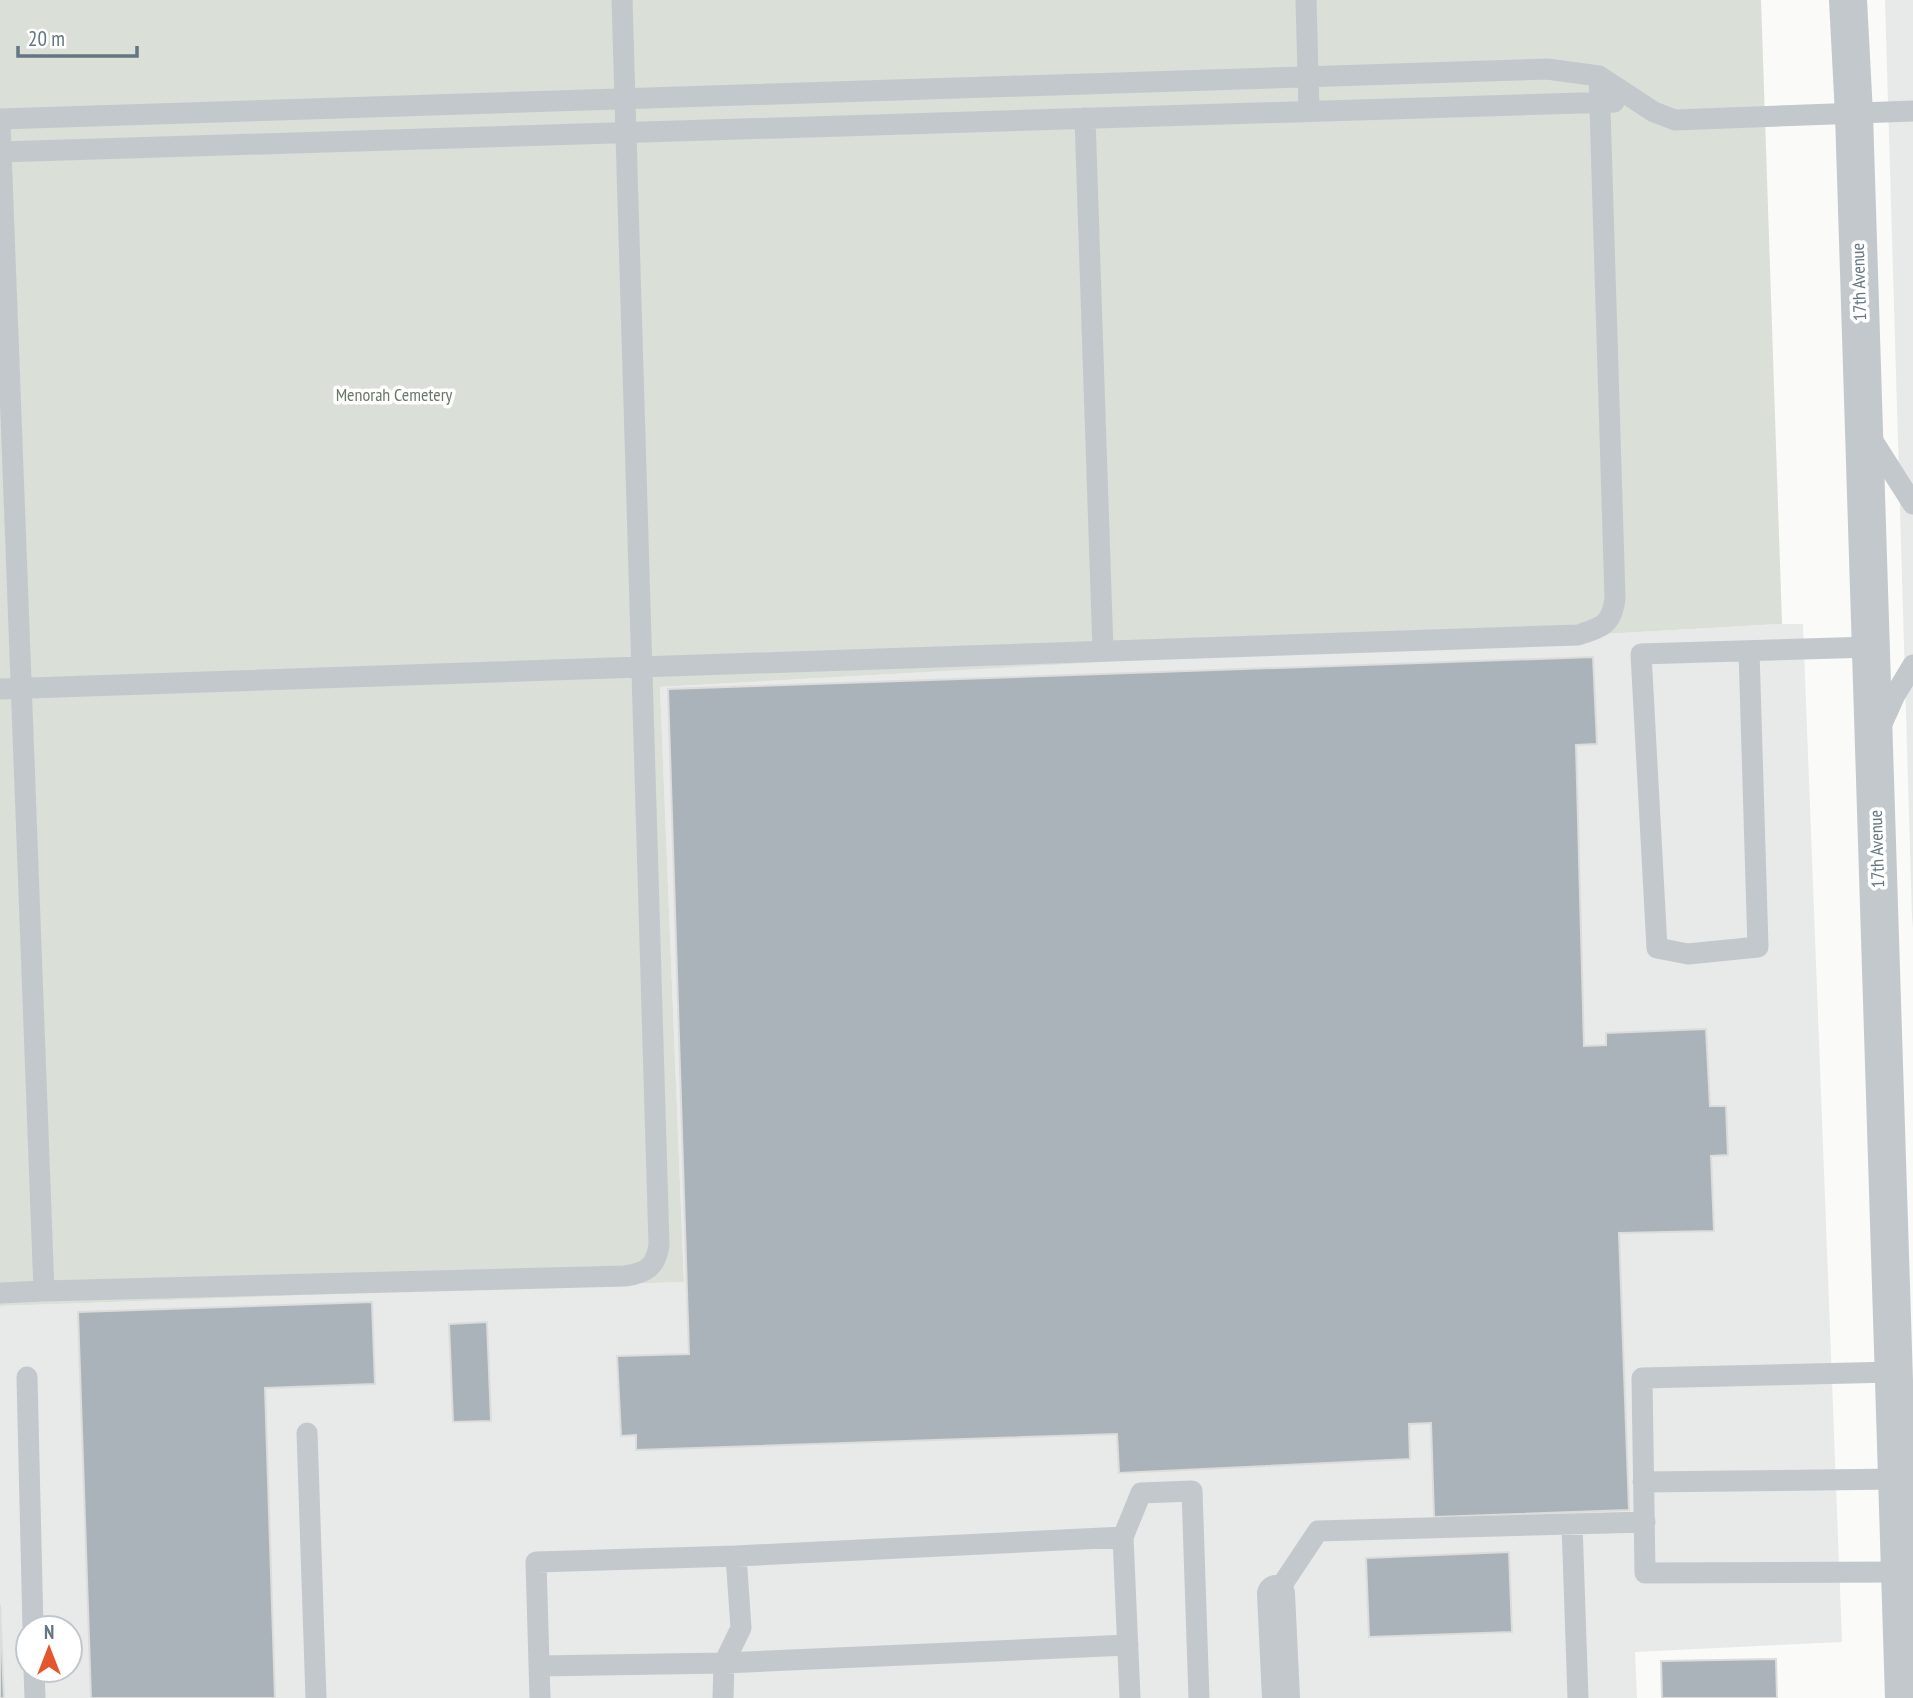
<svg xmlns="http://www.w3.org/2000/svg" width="1913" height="1698" viewBox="0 0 1913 1698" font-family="'PT Sans Narrow',sans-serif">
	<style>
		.built { fill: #e8e9e9; fill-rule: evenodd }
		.green { fill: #dadfd7 }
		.building { fill: #aab3b9; stroke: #dcdcda; stroke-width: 2 }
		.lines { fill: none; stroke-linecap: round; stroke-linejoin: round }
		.service { stroke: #c3c8cc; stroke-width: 21 }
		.minor { stroke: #c3c8cc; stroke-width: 38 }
		.tertiary { stroke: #c3c8cc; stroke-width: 38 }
		.labels { text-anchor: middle; stroke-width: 7; stroke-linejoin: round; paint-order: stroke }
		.street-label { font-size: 18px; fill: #657683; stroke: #fff }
		.park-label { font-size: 18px; fill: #687a64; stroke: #fff }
	</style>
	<rect width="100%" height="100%" fill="#fafaf8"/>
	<path class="built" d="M1885,0h28v928l-1,-11z
		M1782,624h21l39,1018 -207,10 2,46h-1637v-392l684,-24 -24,-595zM28,1628h42v42h-42z"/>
	<path class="green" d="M0,0h1761l21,624 -1122,63 24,595 -684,24z"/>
	<path class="building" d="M1593,657l4,87 -21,1 8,301 22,-1v-12l100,-4 4,77h16l2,49 -17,1 3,75 -95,2 10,277 -195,7 -3,-94 -22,1 1,35 -291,14 -2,-39 -481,16v-15l-15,1 -4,-80 72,-2 -21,-665z
		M372,1302l3,82 -110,4 10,310h-184l-13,-386z
		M487,1322l4,99 -38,1 -4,-98z
		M1509,1552l3,80 -143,5 -3,-79z
		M0,1605l4,93h-4z
		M1776,1659l1,39h-115l-1,-37z"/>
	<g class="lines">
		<path class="service" d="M1306,0l3,111
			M1085,118l18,533
			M0,119l1547,-50 52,7 55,36 21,8 238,-9
			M0,124l44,1167 -44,2
			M0,152l1614,-50
			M1871,438l42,66
			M1749,651l9,296 -70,7 -31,-6 -16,-294 230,-7
			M0,689l1578,-54c24,-8 34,-10 37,-37l-16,-522
			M1881,726l14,-31 18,-30
			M44,1291l581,-15c21,-3 31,-9 34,-31l-37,-1245
			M1894,1372l-252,6 3,195 255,-1
			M27,1377l6,251
			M307,1433l9,265
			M1643,1482l254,-3
			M1572,1524l6,174
			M1276,1594l42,-63 327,-9
			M539,1666l185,-3 404,-18
			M34,1670l1,28
			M540,1698l-4,-136 200,-6 387,-19
			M723,1698l1,-35 17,-35 -5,-72
			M1130,1698l-7,-161 18,-44 51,-2 7,207"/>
		<path class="minor" d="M1276,1594l5,104"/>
		<path class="tertiary" d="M1848,0l6,114 50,1584"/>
	</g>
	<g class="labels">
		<g class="street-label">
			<text transform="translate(1859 282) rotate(-92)" y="6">17th Avenue</text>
			<text transform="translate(1877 849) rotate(-92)" y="6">17th Avenue</text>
		</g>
		<g class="park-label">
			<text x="394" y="401">Menorah Cemetery</text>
		</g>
	</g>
	<g transform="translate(49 1649)"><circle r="33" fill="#ffffff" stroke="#c1c8cd" stroke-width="2"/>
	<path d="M0-5L12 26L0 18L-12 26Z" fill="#e4572e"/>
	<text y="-10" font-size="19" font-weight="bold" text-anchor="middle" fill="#657683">N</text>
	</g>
	<path d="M18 46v10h119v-10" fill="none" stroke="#657683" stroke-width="3.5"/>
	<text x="28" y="46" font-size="21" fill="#657683" stroke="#ffffff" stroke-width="5" paint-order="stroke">20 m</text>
</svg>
